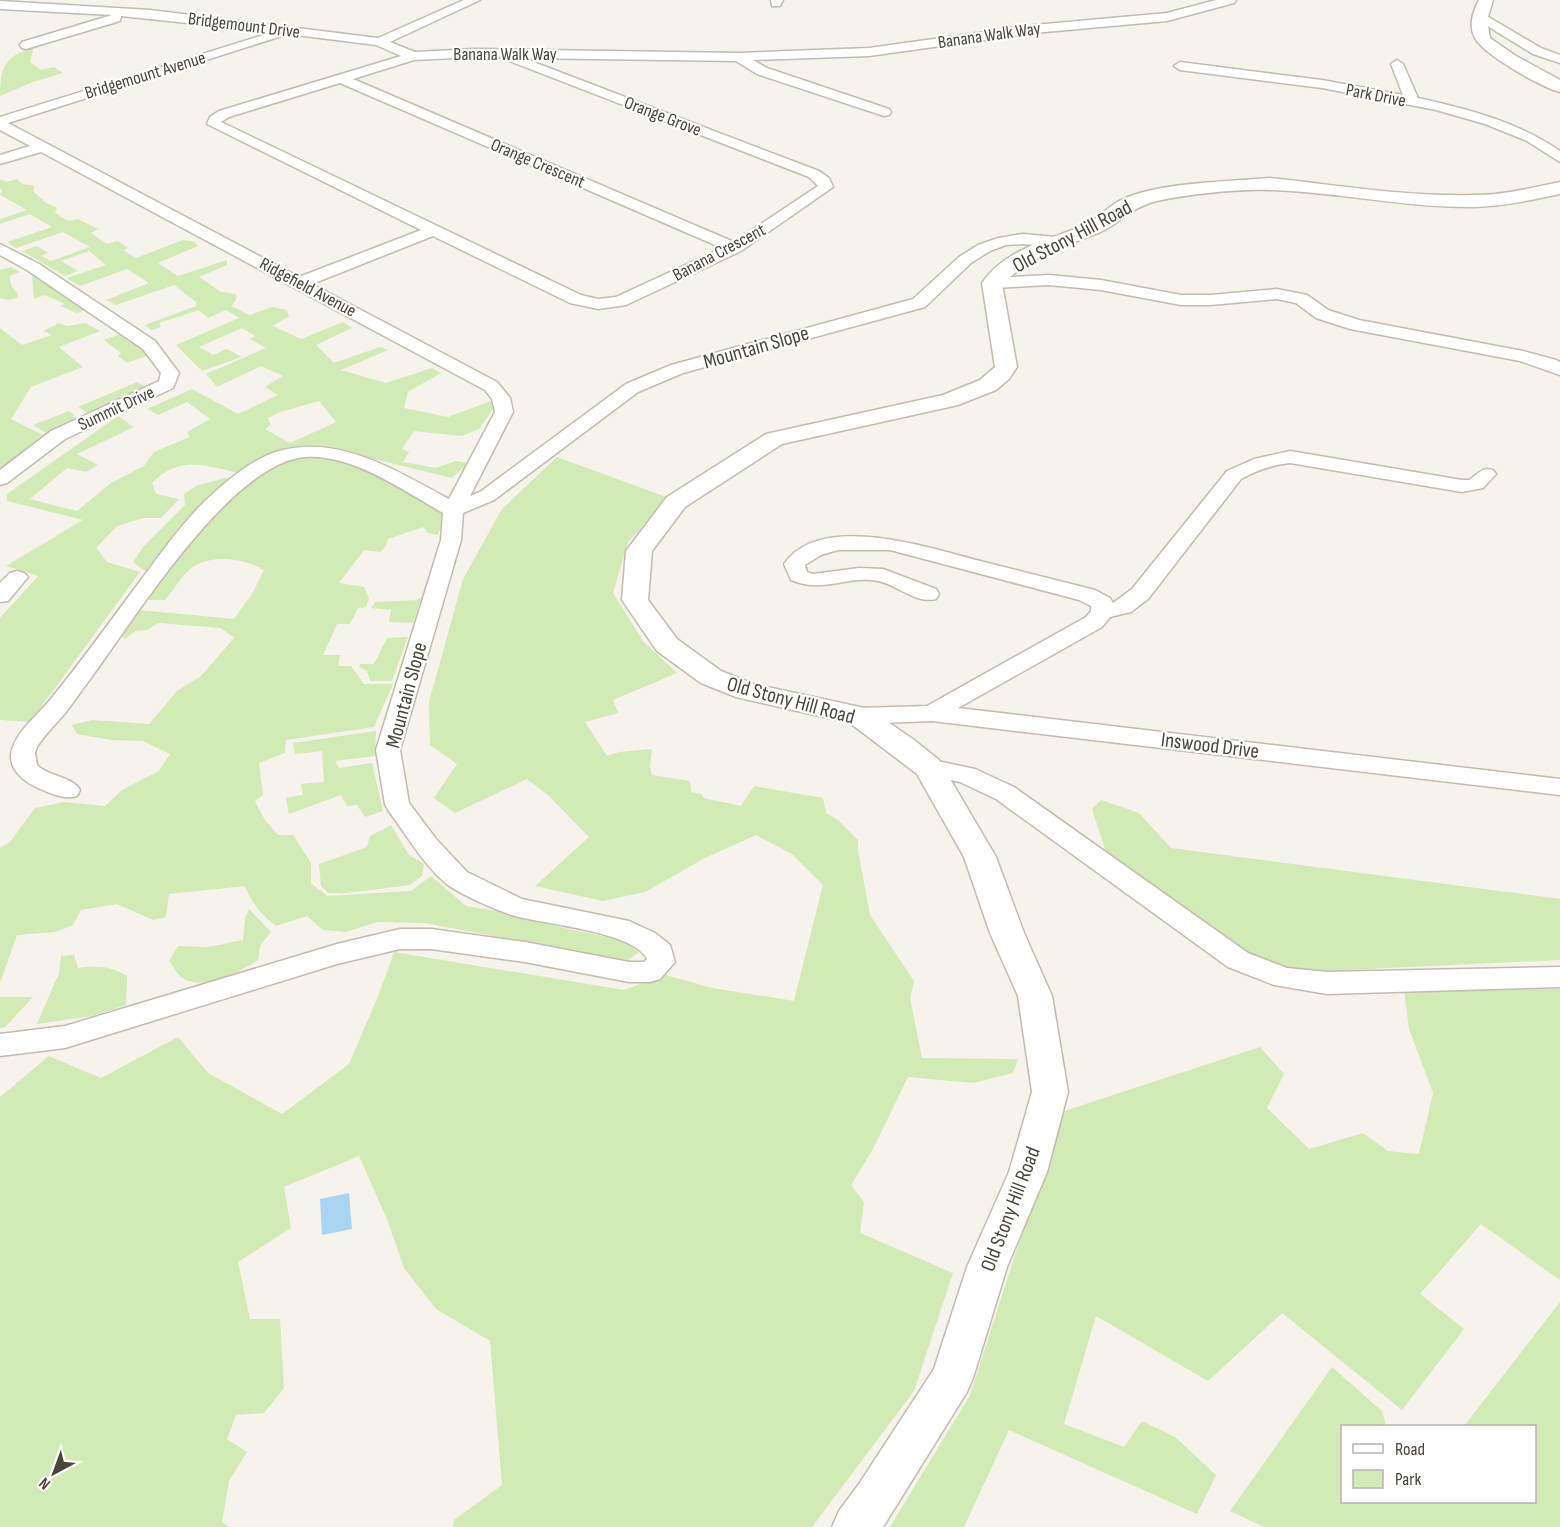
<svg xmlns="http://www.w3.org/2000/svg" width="1560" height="1527" viewBox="0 0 1560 1527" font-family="'Sofia Sans Condensed',sans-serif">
	<rect width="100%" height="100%" fill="#f6f3ec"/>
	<path fill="#d2eab5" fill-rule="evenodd" d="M34 47 30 62 41 70 54 67 63 73 33 82 0 96C0 66 6 56 34 47Z
		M0 179 7 182 17 179 22 184 34 185V192L46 203 57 208 55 213 68 221 78 219 98 229 91 233 107 244 118 241 128 248 123 250 136 258 183 240 195 242 198 246 158 263 178 276 227 260V265L199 277 221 292 236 294V300L231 306 250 315 272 307 287 310 289 316 273 326 301 339 343 322 352 328 316 345 334 363 380 347 388 350 341 370 386 383 432 368 441 373 408 392 404 408 448 417 491 401 493 409 479 429 462 436 414 431 402 449 409 452 403 462 436 468 456 461 469 463 452 478 325 447 298 448 264 457 242 474C207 466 181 454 152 483L156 494 179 499 161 518H143L117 526 96 548 107 562 140 572 30 722 0 720V618L38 576 6 566 83 520 7 501V494L118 416 134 427 77 454 98 465 86 472 67 468 30 499 77 511 111 483 144 466 154 452 190 437 187 432 210 419 187 402 158 415 147 409 192 389 238 414 278 395 265 387 283 376 261 366 217 387 206 374 266 348 250 339 255 336 242 328 199 347 213 355 227 349 242 357 202 371 176 345 239 318 226 310 208 318 199 310 159 323 161 327 151 330 145 325 196 306V302L174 285 116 305 106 300 149 283 127 269 80 286 66 278 106 265 89 251 61 261 78 271 65 276 22 251 37 246 48 253 41 256 51 261 90 247 63 232 16 248 7 242 52 227 30 214 0 224V219L27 210 0 195 2 190 0 189ZM319 401 336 422 290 443 265 429 271 425 268 418 280 412Z
		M11 267 20 272 9 276 12 287 18 294 17 298 9 300 0 298V270Z
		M32 276 88 309 77 313 60 306 65 304 45 295 34 299Z
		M59 323 67 326 85 323 100 331 59 347 83 367 31 387 11 419 43 435 0 470V328L22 345 52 335 43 331Z
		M124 333 152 354 127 363 118 356 121 353 104 340Z
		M137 382 152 390 92 416 78 407Z
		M69 411 73 414 76 422 49 435 33 425Z
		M557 457 669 498 628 542 613 593 643 641 677 673 613 700 618 713 585 722 607 756 619 752 652 749 650 767 652 775 690 781 691 792 701 794 704 798 741 806 754 786 823 798 826 813 838 820 858 840V851L870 915 914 981 910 998 922 1058 1018 1059 1013 1073 974 1083 908 1077 873 1149 851 1185 864 1202 860 1233 953 1273 914 1391 812 1527H453L454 1520 502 1485 490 1341 436 1309 404 1268 387 1219 359 1156 284 1187 291 1228 238 1262 250 1319H280L284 1388 264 1413 236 1415 227 1439 247 1452 229 1481 222 1522 230 1527H0V1097L49 1056 101 1078 178 1037 208 1073 282 1114 349 1064 379 994 394 952 624 990 665 975 713 988 794 1001 823 885 792 854 756 835 703 859 645 892 603 901 535 886 589 837 549 796 527 779 455 813 434 798 457 764 430 745 429 702 463 579 502 509Z
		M327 458C357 468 430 490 444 518L438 535 428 533 423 527 388 539 386 546 380 552 364 550 339 583 364 587 369 598 366 607 358 608 350 624H337L323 655H340L338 666H351L364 684H393L374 727 286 740 285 753 259 763 263 795 255 801 265 820 278 835H293L311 863V883L327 896 411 891 431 876 466 906 497 911 572 930 623 940 639 952 627 961 424 923 377 922 346 932 323 930 307 916 276 926C261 914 252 904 245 886L169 894 166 917 153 920 117 904 81 910 73 925 55 932 17 935 0 983V848L10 842 35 808 64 802 105 806 122 790 159 771 170 754 143 741 111 740 77 734 72 725 92 720 149 724 177 691 201 676 234 638 221 628 158 623 147 630 135 631 125 639 119 633 138 610 234 619 252 594 264 570C243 558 209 553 189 570 180 578 173 591 165 600H144L227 497 286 459Z
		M226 478 236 480 149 574 133 562 143 547 185 505 184 494 198 485Z
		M422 597 413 623 389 622 391 610 371 608 375 602 416 600Z
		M408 637 392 681H370L367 671 359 667 360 664H374L387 638Z
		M376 731 375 756 335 761 339 768 372 763 383 811 365 817 357 805 347 806 341 795 289 814 286 798 303 795 301 784 324 782 322 751 295 754 293 743Z
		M1101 800 1139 813 1171 848 1560 899V960L1325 971 1282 969 1240 952 1108 858 1092 809Z
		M391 825 409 855 424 864 422 876 410 885 346 893H328L321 886 319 864 367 847 370 836Z
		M249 909 271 932 260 946 258 960C241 971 205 991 184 979 178 976 173 966 169 961L178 946 208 947 243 940 245 918Z
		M74 955 78 968C98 965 110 966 127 976L126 1005 92 1016 37 1024 59 973 61 956Z
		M1560 989V1280L1481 1224 1420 1294 1464 1329 1402 1410 1282 1313 1208 1381 1096 1316 1064 1424 1124 1447 1142 1421 1175 1437 1216 1475 1197 1514 1009 1430 964 1527H890L970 1395 1061 1112 1260 1047 1284 1074 1267 1108 1309 1149 1363 1133 1388 1151 1419 1154 1433 1093 1409 1029 1404 990Z
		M0 997H33L5 1027 0 1028Z
		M1560 1302V1527H1264L1230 1511 1332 1367 1382 1411 1386 1426H1342V1502H1534V1426H1464Z"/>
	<path fill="#a9d4f2" d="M349 1193 352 1229 322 1235 320 1199Z"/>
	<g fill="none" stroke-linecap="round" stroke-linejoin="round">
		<g stroke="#c2bbae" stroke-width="3">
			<path id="minor" d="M464 0H480L390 42 415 52 475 49 739 53 869 48 1034 25 1167 13 1216 0H1236L1234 3 1167 21 1034 33 869 56 753 60 767 68 889 109 891 112 889 115 884 116 757 74 736 61 523 58 819 171 829 178 833 187 741 251 626 305 598 309 570 303 433 236 312 284 497 382 510 398 513 412 470 496 480 492 626 384 671 365 913 299 959 257 978 245 998 238 1023 234 1055 237 1063 242 1055 247 1023 244 1006 245 990 251 971 263 925 307 683 373 638 392 494 500 463 513 461 540 400 750 409 803 436 839 467 872 522 899 629 921 655 933 670 945 675 962 660 979 650 982H629L525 962 431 949H400L337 964 65 1048 0 1056V1034L65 1026 337 944 400 929H431L525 942 629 962H644L647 959C635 932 544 924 515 916 500 912 460 894 448 885 425 867 406 834 388 810L385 804 376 750 441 540 443 513C402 490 353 454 305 457 231 463 135 618 93 675 84 687 75 700 66 712 56 724 45 734 37 747L35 753 37 765C49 777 72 776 80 790L77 796C63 800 50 793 38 788 25 782 10 771 11 755 13 734 38 715 50 700 82 661 111 620 141 580 161 553 180 526 204 502 225 482 253 457 283 450 343 436 398 472 449 499L495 412 492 399 485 390 41 152 0 164V155L30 146 0 130V117L273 32 121 16 120 21 26 49 22 48 20 45 22 42 112 15 0 9V1L150 10 378 38ZM288 34 376 45 401 56 219 111 210 117 207 124 421 230 299 277 8 123ZM475 57H499L809 177 818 186 734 242 353 79 414 60ZM340 83 722 248 616 297 598 299 581 295 221 122 229 117Z
				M771 0H783L780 6H772Z
				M1480 12 1541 48 1560 55V63L1533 54 1476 19V13Z
				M1397 60 1403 64 1418 98C1468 109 1518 122 1560 151V162L1527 141 1485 124 1436 110 1322 88 1180 70 1174 66 1180 62 1322 80 1403 95 1391 64Z
				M0 244 39 264 155 341 179 373 173 388 65 439 7 483 0 485V470L51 431 159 381 161 373 143 349 27 270 0 255Z
				M1049 275 1101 280 1181 295H1210L1277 289 1307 295 1328 310 1359 320 1523 351 1556 360 1560 362V375L1520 361 1350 329 1316 318 1296 303 1277 299 1210 305H1181L1101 290 1049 285 992 288 984 283 992 278Z
				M1290 451 1462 480H1469C1479 474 1480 467 1493 470L1496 474 1483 488 1462 492 1290 463C1272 465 1257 470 1241 479L1148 599 1131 612 1110 617 1102 627 958 708 1560 779V795L932 721 859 724 851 721 847 716 851 711 859 708 927 706 1086 617 1091 611V606L1079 600 890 550H838L821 555 805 565 807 572 813 574 859 568 883 569 936 589 939 594 936 599C915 604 898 585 878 581 846 575 825 594 791 580L784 564C821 510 933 549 984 562 1021 571 1058 581 1095 590L1110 598 1113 603 1132 589 1227 471 1254 459Z
				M17 571 24 573 28 577 8 601 0 602V583L10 573Z
				M928 759 975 769 1014 787 1248 953 1287 968 1327 972 1560 967V987L1327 994 1274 985 1228 967 996 799 960 782 919 773 916 767 919 761Z"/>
		</g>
		<g stroke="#c2bbae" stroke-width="3">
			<path id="tertiary" d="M1479 0H1493L1487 20 1490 38 1516 56 1560 80V92C1543 88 1480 53 1474 36 1469 25 1473 11 1479 0Z
				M1269 178C1337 185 1406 197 1474 195 1503 195 1532 188 1560 182V194C1532 200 1504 206 1475 207 1406 208 1338 192 1270 190 1238 189 1189 194 1157 201 1130 207 1120 224 1098 233 1060 248 1033 255 1002 284L1017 367 1009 379 996 390 958 405 782 444 685 507 652 551 648 600 677 639 721 671 754 684 869 709 914 740 939 760 996 857 1024 933 1052 996 1068 1092 1047 1172 1007 1267 973 1378 967 1392 883 1527H832L839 1511 859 1484 934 1369 967 1267 1009 1172 1032 1092 1018 996 990 933 964 857 917 774 850 723 736 697 701 683 657 651 622 600 626 551 667 497 766 434 943 395 980 380 995 367 982 283C1005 249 1049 240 1085 225 1097 219 1107 208 1119 201 1156 182 1227 182 1269 178Z"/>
		</g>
		<use href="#minor" fill="#fff" fill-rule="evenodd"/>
		<use href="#tertiary" fill="#fff" fill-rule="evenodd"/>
	</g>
	<g text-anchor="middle" stroke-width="4.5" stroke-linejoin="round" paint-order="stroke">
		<g font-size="18" fill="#4b4439" stroke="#fff">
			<text transform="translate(244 25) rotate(7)" y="6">Bridgemount Drive</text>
			<text transform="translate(989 35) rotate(-8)" y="6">Banana Walk Way</text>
			<text x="505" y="60">Banana Walk Way</text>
			<text transform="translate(145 75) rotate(-17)" y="6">Bridgemount Avenue</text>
			<text transform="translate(1376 95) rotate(11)" y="6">Park Drive</text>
			<text transform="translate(663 116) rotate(21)" y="6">Orange Grove</text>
			<text transform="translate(538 163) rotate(23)" y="6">Orange Crescent</text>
			<text transform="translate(719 252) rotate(-28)" y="6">Banana Crescent</text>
			<text transform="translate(308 287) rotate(28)" y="6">Ridgefield Avenue</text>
			<text transform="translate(116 408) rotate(-25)" y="6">Summit Drive</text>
		</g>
		<g font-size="21" fill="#4b4439" stroke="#fff">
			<text transform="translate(1072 236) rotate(-28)" y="7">Old Stony Hill Road</text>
			<text transform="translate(756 347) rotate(-16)" y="7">Mountain Slope</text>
			<text transform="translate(406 695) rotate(-75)" y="7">Mountain Slope</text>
			<text transform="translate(791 700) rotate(15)" y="7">Old Stony Hill Road</text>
			<text transform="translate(1210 745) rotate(7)" y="7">Inswood Drive</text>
			<text transform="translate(1010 1209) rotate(-69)" y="7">Old Stony Hill Road</text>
		</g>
	</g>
	<rect x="1341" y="1425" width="195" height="78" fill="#ffffff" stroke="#b7b4b0" stroke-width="1.5"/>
	<rect x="1353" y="1444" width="30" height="9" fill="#ffffff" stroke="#b7b4b0" stroke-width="1.5"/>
	<text x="1395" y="1455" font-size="18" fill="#4b4439">Road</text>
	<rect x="1353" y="1470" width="30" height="18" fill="#d2eab5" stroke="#b7b4b0" stroke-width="1.5"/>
	<text x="1395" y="1485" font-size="18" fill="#4b4439">Park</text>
	<g transform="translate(54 1473) rotate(221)" stroke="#ffffff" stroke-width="4.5" paint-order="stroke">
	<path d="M0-4.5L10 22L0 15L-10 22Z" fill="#4b4439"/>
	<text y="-9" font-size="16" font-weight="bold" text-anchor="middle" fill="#4b4439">N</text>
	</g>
</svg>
